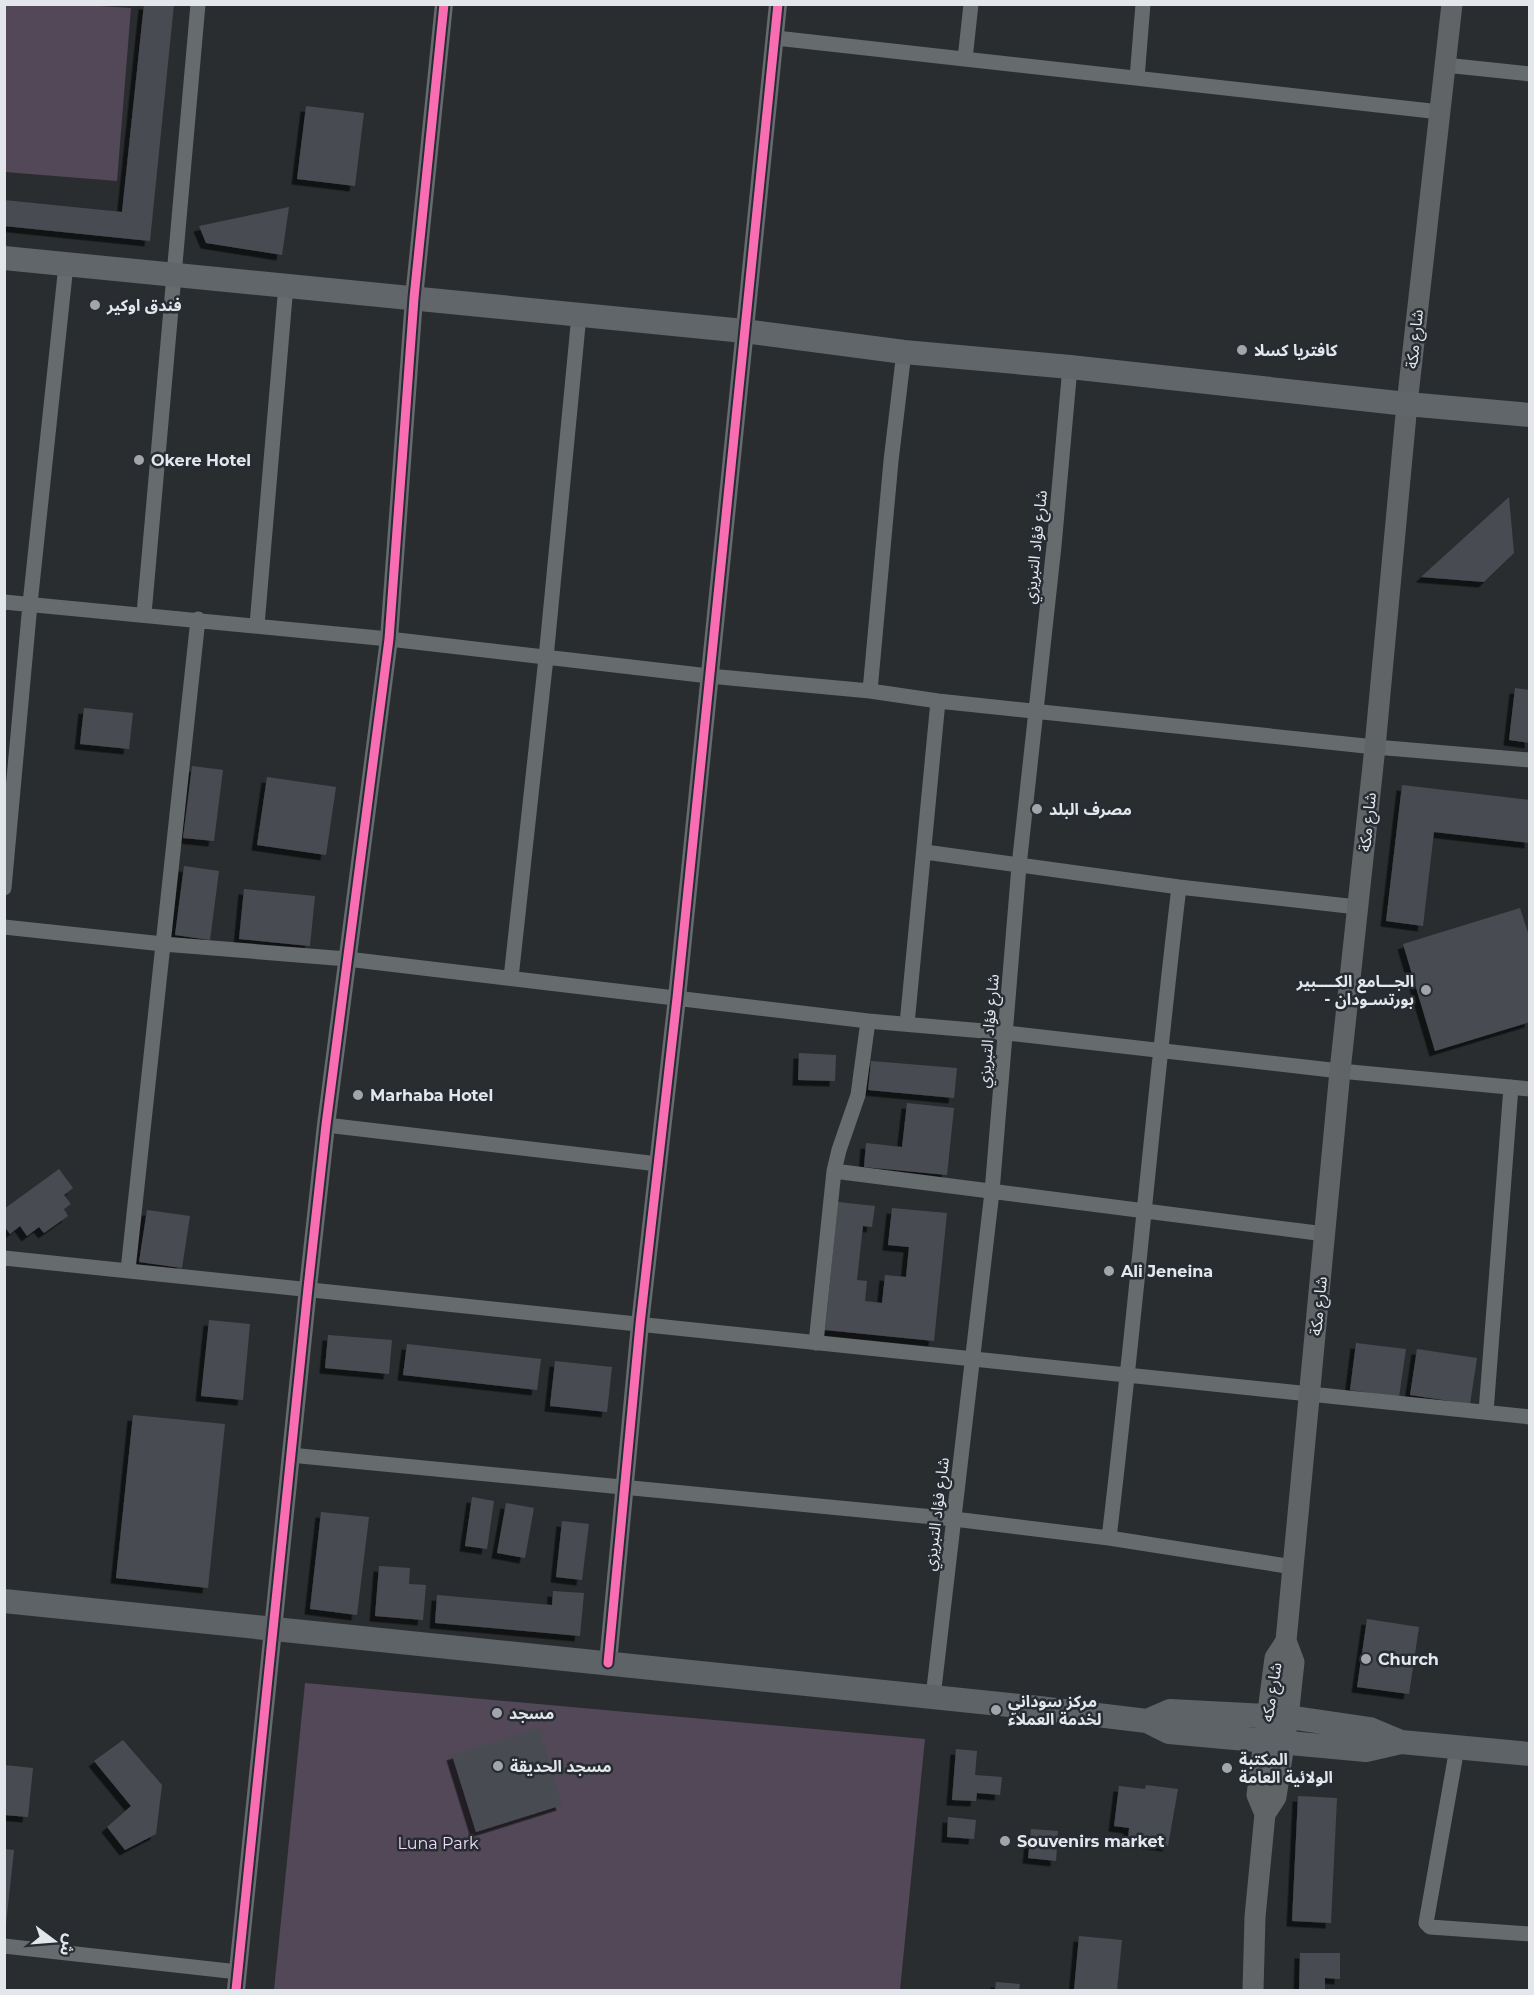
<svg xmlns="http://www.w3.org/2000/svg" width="1534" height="1995" viewBox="0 0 1534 1995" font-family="Montserrat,'Noto Sans Arabic',sans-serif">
	<defs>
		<filter id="shadow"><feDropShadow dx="-5.5" dy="5.5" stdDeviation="0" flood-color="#0009"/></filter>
	</defs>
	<rect width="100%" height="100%" fill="#2a2d30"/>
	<path fill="#524857" d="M85 5 131 8 117 181 5 172V5Z
		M305 1683 925 1739 900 1990H274Z"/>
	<path fill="#4a4b52" filter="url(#shadow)" d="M144 4H174L150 241 4 226V200L122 212Z
		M306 106 364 113 355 186 297 179Z
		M289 207 282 255 206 243 199 226Z
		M1509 497 1514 553 1484 582 1421 577Z
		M1515 688 1530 690V743L1509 740Z
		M84 708 133 713 129 749 80 744Z
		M192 766 223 770 214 841 183 838Z
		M267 777 336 787 326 855 257 845Z
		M1402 785 1530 800V843L1434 832 1423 926 1386 921Z
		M184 866 219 871 210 940 175 935Z
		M244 889 315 896 310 946 239 939Z
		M1520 908 1530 939V1022L1435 1051 1403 944Z
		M799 1053 836 1055 835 1081 798 1080Z
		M871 1061 957 1068 954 1098 868 1090Z
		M907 1103 954 1108 947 1175 864 1167 866 1143 902 1147Z
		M59 1169 73 1188 64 1195 71 1204 64 1209 68 1216 44 1233 39 1227 27 1236 20 1226 10 1234 4 1226V1209Z
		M838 1202 875 1206 872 1227 863 1226 857 1280 867 1281 865 1301 882 1303 885 1275 906 1277 909 1247 888 1245 892 1208 947 1213 934 1341 825 1330Z
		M147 1210 190 1216 182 1268 139 1262Z
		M209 1320 250 1324 243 1400 201 1396Z
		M328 1335 392 1340 389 1374 325 1368Z
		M1356 1343 1406 1349 1399 1397 1350 1390Z
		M407 1344 541 1359 537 1390 403 1375Z
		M1417 1349 1477 1358 1470 1404 1410 1395Z
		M555 1361 612 1367 607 1412 550 1406Z
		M133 1415 225 1424 208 1588 116 1578Z
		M472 1497 494 1501 487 1549 465 1546Z
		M506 1503 534 1508 525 1558 497 1553Z
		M321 1512 369 1517 357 1615 310 1609Z
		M562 1521 589 1524 582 1580 556 1577Z
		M379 1566 410 1568 409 1584 426 1585 423 1620 375 1616Z
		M553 1591 584 1593 580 1636 435 1623 437 1595 552 1605Z
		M1367 1619 1419 1627 1409 1694 1357 1687Z
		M539 1728 562 1805 476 1832 452 1755Z
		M123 1740 162 1785 156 1834 125 1850 107 1827 131 1806 94 1761Z
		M956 1749 977 1751 975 1775 1002 1777 1000 1795 977 1793 976 1801 952 1800Z
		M4 1765 33 1768 28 1817 4 1815Z
		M1146 1785 1178 1789 1168 1846 1128 1841 1129 1828 1114 1826 1119 1786 1145 1789Z
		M1298 1796 1337 1798 1331 1923 1292 1921Z
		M948 1817 976 1820 974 1839 947 1837Z
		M1031 1829 1058 1831 1056 1861 1028 1858Z
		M5 1849 14 1850 6 1924 5 1923Z
		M1079 1936 1122 1940 1117 1990H1074Z
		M1300 1953H1340V1979L1325 1978V1990H1299Z
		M996 1982 1020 1984 1019 1990H995Z"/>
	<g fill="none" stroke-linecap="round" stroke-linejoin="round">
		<path stroke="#666b6e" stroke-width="15" d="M776 38 1440 112
			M965 59 971 4
			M1445 65 1530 74
			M1137 78 1143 4
			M4 602 389 639 709 676 870 691 938 701 1375 747 1530 760
			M144 614 198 4
			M257 625 286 285
			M870 691 891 461 904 352
			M925 852 1179 887 1357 907
			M4 888 30 604 66 265
			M4 927 163 944 347 959 868 1021 1007 1033 1340 1071 1530 1089
			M511 978 546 658 579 315
			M907 1024 938 701
			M326 1125 658 1164
			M834 1171 1325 1234
			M4 1258 1530 1417
			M128 1270 198 619
			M816 1343 834 1171 839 1150 858 1095 868 1021
			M1486 1412 1511 1087
			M290 1455 954 1519 1109 1538 1293 1567
			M1109 1538C1135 1321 1153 1104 1179 887
			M933 1697 992 1192 1019 866 1054 546 1070 367
			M1457 1748 1426 1923 1430 1927 1530 1934
			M4 1946 238 1972"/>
		<path stroke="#666b6e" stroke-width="18" d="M608 1663 640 1324 677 998 778 4
			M236 1990 308 1288 326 1125 389 639 414 298 444 4"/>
		<path stroke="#606467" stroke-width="21" d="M1265 1814 1276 1797 1288 1717 1294 1662 1286 1641 1340 1071 1375 747 1407 404 1452 4
			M1253 1990 1255 1917 1265 1814 1257 1795 1275 1658 1286 1641"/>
		<path stroke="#5d6366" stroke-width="24" d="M4 1601 1039 1708 1147 1721 1169 1732 1366 1750 1401 1742
			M1147 1721 1170 1711 1288 1717 1370 1729 1401 1742 1530 1754"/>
		<path stroke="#606669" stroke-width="24" d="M4 258 744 331 904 352 1070 367 1407 404 1530 415"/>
		<g stroke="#272c33" stroke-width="13">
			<path id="cycleway" d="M608 1663 640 1324 677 998 778 4
				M236 1990 308 1288 326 1125 389 639 414 298 444 4"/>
		</g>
		<use href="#cycleway" stroke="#f96db3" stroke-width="9"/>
	</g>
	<g fill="#a2a6aa" stroke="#272c33" stroke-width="2">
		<circle cx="95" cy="305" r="6"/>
		<circle cx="1242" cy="350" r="6"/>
		<circle cx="139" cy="460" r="6"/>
		<circle cx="1037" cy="809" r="6"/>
		<circle cx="1426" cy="990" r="6"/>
		<circle cx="358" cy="1095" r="6"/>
		<circle cx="1109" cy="1271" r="6"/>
		<circle cx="1366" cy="1659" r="6"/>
		<circle cx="996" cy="1710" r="6"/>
		<circle cx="497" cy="1713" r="6"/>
		<circle cx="498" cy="1766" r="6"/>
		<circle cx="1227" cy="1768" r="6"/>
		<circle cx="1005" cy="1841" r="6"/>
	</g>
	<g text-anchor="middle" stroke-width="5" stroke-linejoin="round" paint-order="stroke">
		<g font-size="16" font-weight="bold" fill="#e3e7ec" stroke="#272c33" text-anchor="start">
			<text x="107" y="311">فندق اوكير</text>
			<text x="1254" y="356">كافتريا كسلا</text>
			<text x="151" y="466">Okere Hotel</text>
			<text x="1049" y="815">مصرف البلد</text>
			<text x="1414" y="987" text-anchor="end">الجـــامع الكــــبير<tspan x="1414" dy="18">- بورتسـودان</tspan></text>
			<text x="370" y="1101">Marhaba Hotel</text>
			<text x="1121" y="1277">Ali Jeneina</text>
			<text x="1378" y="1665">Church</text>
			<text x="1008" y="1707">مركز سوداني<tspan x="1008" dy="18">لخدمة العملاء</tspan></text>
			<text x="509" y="1719">مسجد</text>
			<text x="1239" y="1765">المكتبة<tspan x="1239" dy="18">الولائية العامة</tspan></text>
			<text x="510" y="1772">مسجد الحديقة</text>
			<text x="1017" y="1847">Souvenirs market</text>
		</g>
		<g font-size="16" fill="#e3e7ec" stroke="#272c33">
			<text transform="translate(1414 339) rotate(-84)" y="6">شارع مكة</text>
			<text transform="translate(1035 547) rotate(-84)" y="6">شارع فؤاد التبريزي</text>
			<text transform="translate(1367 822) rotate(-84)" y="6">شارع مكة</text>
			<text transform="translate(988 1031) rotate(-85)" y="6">شارع فؤاد التبريزي</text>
			<text transform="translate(1318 1306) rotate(-84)" y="6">شارع مكة</text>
			<text transform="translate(936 1514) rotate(-83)" y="6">شارع فؤاد التبريزي</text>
			<text transform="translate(1271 1692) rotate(-81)" y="6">شارع مكه</text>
		</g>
		<g font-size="16" fill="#efd9f8" stroke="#272c33">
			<text x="438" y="1849">Luna Park</text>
		</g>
	</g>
	<rect width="1534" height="1995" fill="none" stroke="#e3e7ec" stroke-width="12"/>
	<g transform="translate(54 1941) rotate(106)" stroke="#272c33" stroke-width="4.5" paint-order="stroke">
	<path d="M0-4.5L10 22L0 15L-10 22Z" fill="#e3e7ec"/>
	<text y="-9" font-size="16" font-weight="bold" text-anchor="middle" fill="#e3e7ec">ش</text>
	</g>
</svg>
